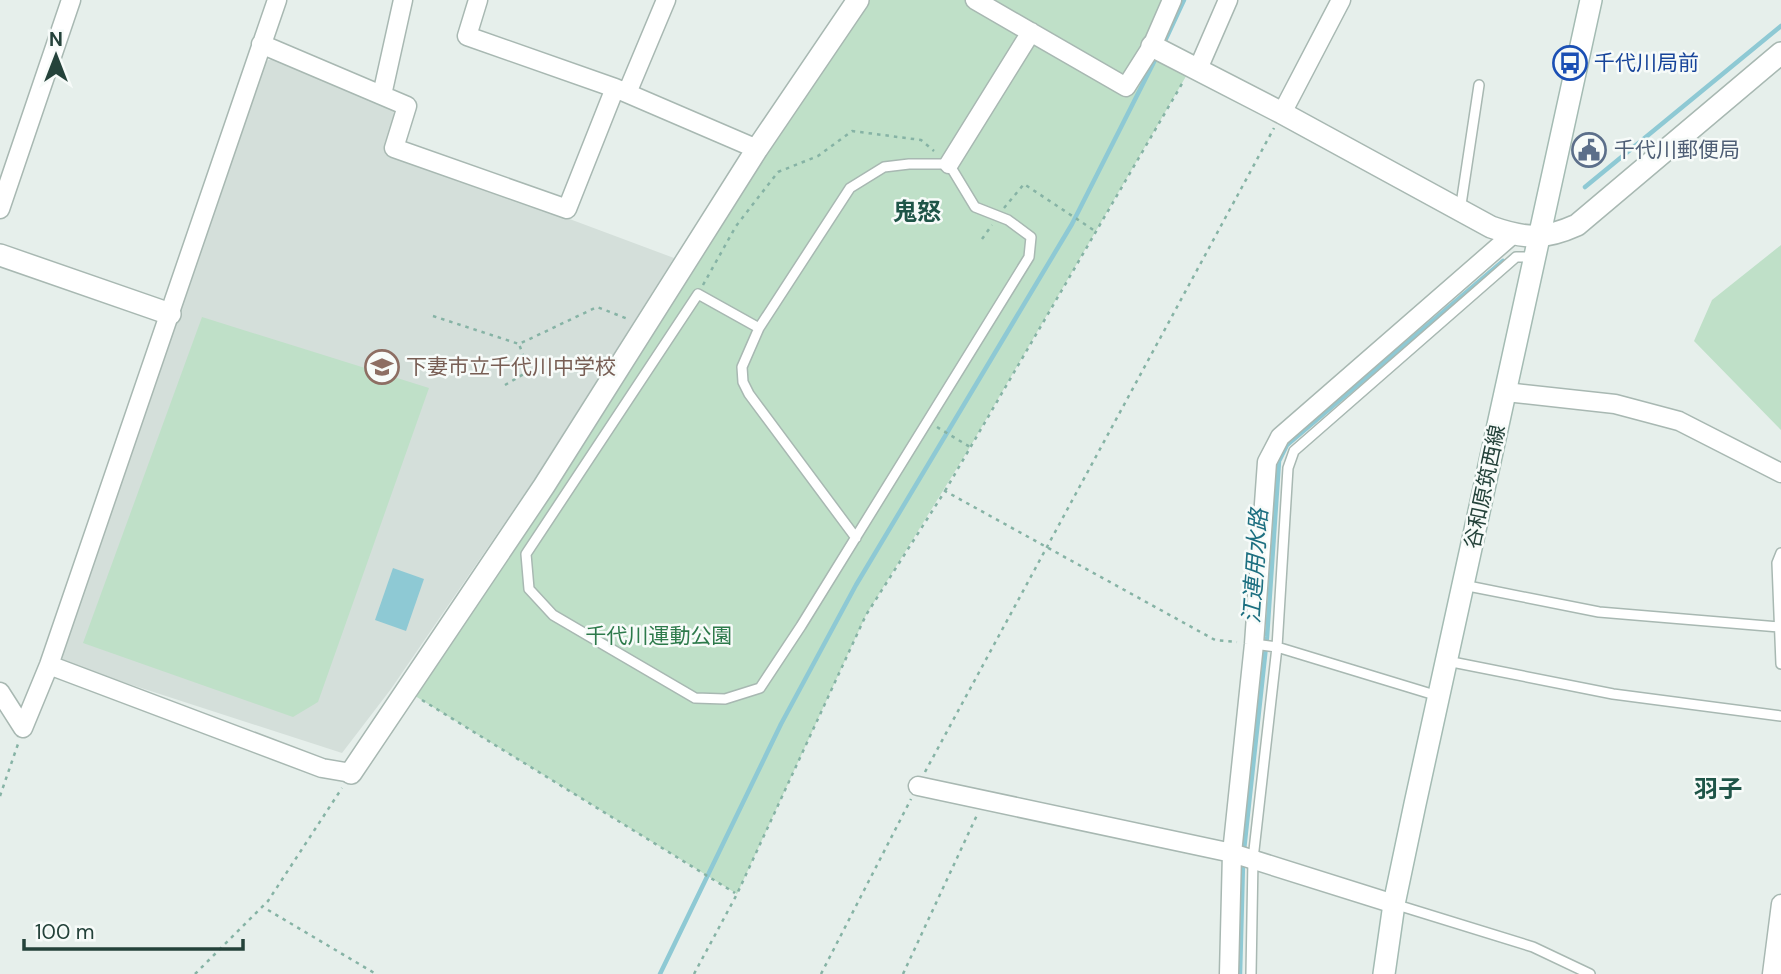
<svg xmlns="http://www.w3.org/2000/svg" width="1781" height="974" viewBox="0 0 1781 974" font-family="'DM Sans','Noto Sans JP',sans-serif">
	<rect width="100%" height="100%" fill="#e6efeb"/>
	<path fill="#d4dfda" d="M272 59 401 111 388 151 674 258 536 477 391 689 342 753 58 661 263 62Z"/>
	<path fill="#bfe0c8" d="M858 0H1172L1152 46 1192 66 970 447 866 615 737 894 407 691Z
		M1781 245V430L1694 341 1712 300Z
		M202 317 429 388 318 702 293 717 83 643Z"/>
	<path fill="#8ec9d4" d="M393 568 424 579 406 631 375 620Z"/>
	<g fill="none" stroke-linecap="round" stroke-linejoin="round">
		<path stroke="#8ec9d4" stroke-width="4.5" d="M1164 43 1184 0
			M1585 187 1781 26
			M1244 850 1267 637 1279 461 1287 445 1503 261
			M660 974 781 724 856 585 1072 224 1158 54
			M1240 974 1243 863"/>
		<g stroke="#a8b8b2" stroke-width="12">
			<path id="service" d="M1460 211 1479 85
				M759 328 698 294 526 554 529 589 553 615 695 698 725 699 760 688 801 626 1029 257 1031 237 1008 220 975 207 949 164H909L884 167 850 188 759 328 742 367 743 382 749 394 856 538
				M1781 553 1777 563 1781 664
				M1463 585 1599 612 1779 627
				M1254 644 1277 647 1438 696
				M1447 661 1613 694 1781 716
				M1394 904 1533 947 1590 974
				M1251 974 1253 859 1277 647 1288 468 1294 451 1516 257H1534"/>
		</g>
		<g stroke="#a8b8b2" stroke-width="21">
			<path id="minor" d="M478 0 467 36 615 88
				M975 0 1126 87 1152 46 1172 0
				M261 44 407 106 394 148 567 209 615 88 757 149
				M1198 69 1228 0
				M627 93 666 0
				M382 95 403 0
				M1282 113 1341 0
				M949 164 1031 32
				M0 209 71 0
				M1506 392 1615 404 1679 421 1781 473
				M49 665 322 768 351 773
				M0 692 23 728
				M23 728 49 665 277 0
				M918 786 1232 853 1394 904
				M1229 974 1232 853 1254 644 1267 462 1280 437 1512 235
				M1772 974 1781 904"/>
		</g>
		<g stroke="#a8b8b2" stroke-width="24">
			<path id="tertiary" d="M1152 46 1282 113 1491 227C1525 239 1544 240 1577 225L1781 53
				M0 255 170 314
				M351 773 544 486 757 149 858 0"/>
		</g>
		<g stroke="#a4bbb3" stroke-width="24">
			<path id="secondary" d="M1384 974 1394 904 1415 804 1591 0"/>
		</g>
		<path stroke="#86b3a5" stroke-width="2.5" stroke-dasharray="3.5 5" stroke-linecap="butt" d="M1004 208 1024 184 1095 231
			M982 239 992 225
			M703 285 736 226 778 172 818 156 852 131 921 140 934 151
			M433 316 519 344 597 307 628 319
			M505 385 529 371 519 344
			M937 427 970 447
			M945 491 1183 82
			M422 700 735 893
			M925 772 1274 128
			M0 796 18 744
			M268 910 376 974
			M195 974 268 901 342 788
			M694 974 737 894 866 615 945 491 1215 640 1237 642
			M821 974 911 799
			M903 974 977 815"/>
		<use href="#service" stroke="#fff" stroke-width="9"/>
		<use href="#minor" stroke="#fff" stroke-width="18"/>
		<use href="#tertiary" stroke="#fff" stroke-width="21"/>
		<use href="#secondary" stroke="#fff" stroke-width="21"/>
	</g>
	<defs>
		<g id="bus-ring" transform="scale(1.75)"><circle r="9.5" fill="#f7fbf9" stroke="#1a4fb4" stroke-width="1.5"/><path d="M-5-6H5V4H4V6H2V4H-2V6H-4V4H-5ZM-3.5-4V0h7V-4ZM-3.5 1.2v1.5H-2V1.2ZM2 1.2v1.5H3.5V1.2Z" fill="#1a4fb4"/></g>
		<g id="civic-ring" transform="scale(1.75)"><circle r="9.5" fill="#f7fbf9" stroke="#5c6f8a" stroke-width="1.5"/><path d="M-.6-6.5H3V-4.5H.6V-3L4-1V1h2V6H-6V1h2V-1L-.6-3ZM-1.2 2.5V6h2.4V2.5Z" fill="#5c6f8a"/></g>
		<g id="school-ring" transform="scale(1.75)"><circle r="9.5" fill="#f7fbf9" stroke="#8d6e63" stroke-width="1.5"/><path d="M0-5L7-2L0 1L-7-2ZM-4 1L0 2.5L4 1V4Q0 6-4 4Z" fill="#8d6e63"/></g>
	</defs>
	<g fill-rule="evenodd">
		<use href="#bus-ring" x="1570" y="63"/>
		<use href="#civic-ring" x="1589" y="150"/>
		<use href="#school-ring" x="382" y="367"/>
	</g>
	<g text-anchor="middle" stroke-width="5" stroke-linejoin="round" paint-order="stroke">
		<g font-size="21" fill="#164399" stroke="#f7fbf9" text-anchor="start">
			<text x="1594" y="70">千代川局前</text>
		</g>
		<g font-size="21" fill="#4e5e75" stroke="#f7fbf9" text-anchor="start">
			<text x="1614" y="157">千代川郵便局</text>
		</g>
		<g font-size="21" fill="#785e54" stroke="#f7fbf9" text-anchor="start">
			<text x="406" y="374">下妻市立千代川中学校</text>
		</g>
		<g font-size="21" fill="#24423a" stroke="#f7fbf9">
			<text transform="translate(1485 487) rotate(-78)" y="7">谷和原筑西線</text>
		</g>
		<g font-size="21" fill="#2d7a4b" stroke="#f7fbf9">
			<text x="659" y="643">千代川運動公園</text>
		</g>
		<g font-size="23" font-style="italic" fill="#1c6f80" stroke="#f7fbf9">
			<text transform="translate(1255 566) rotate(-86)" y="8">江連用水路</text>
		</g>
		<g font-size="24" font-weight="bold" fill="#1f5548" stroke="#f7fbf9">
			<text x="917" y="220">鬼怒</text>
			<text x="1718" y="797">羽子</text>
		</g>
	</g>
	<g transform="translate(56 56)" stroke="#f7fbf9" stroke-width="5" paint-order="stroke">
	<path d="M0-5L12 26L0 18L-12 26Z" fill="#24423a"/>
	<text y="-10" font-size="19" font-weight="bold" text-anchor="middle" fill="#24423a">N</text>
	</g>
	<path d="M24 939v10h219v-10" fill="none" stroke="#24423a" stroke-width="3.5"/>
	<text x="35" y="939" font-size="21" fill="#24423a" stroke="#f7fbf9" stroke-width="5" paint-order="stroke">100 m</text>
</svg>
